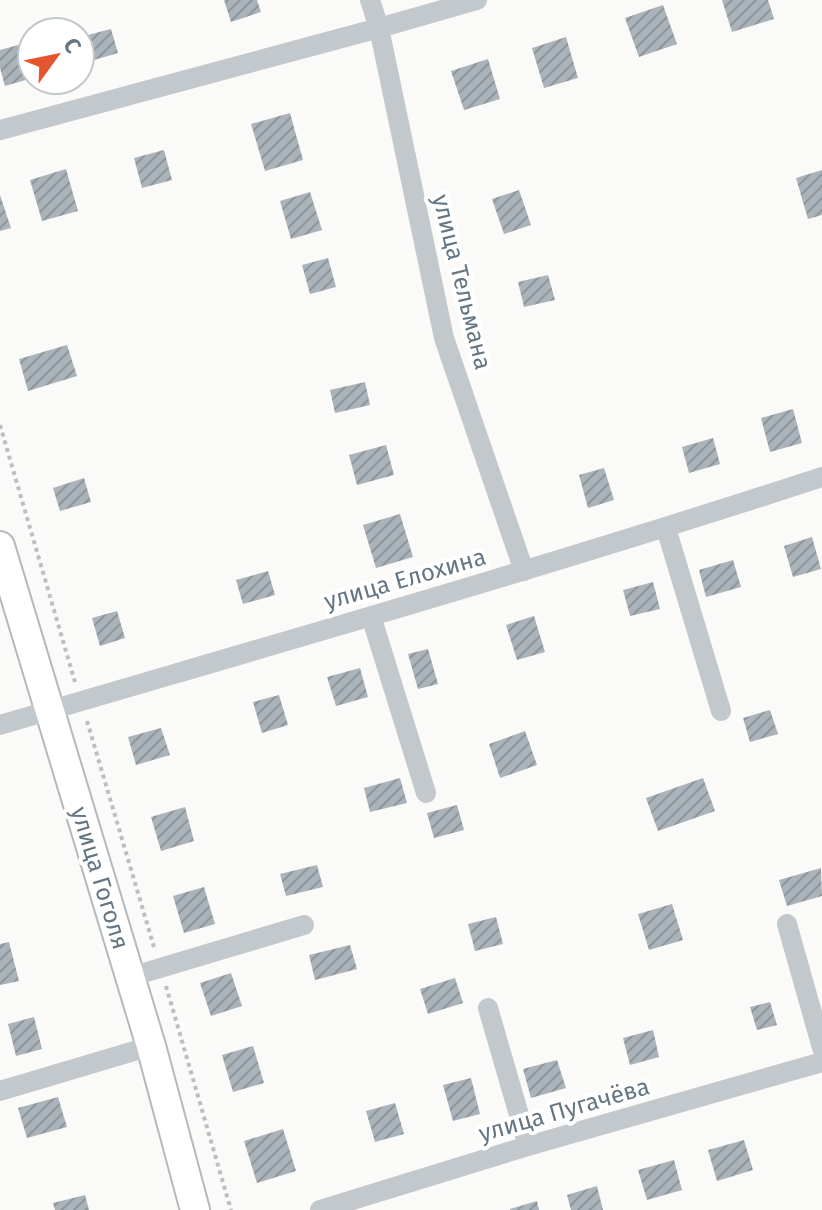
<svg xmlns="http://www.w3.org/2000/svg" width="822" height="1210" viewBox="0 0 822 1210" font-family="'Fira Sans',sans-serif">
	<defs>
		<pattern id="building-hatch" width="6" height="6" patternUnits="userSpaceOnUse" patternTransform="scale(2)"><rect width="6" height="6" fill="#aab3b9"/><path d="M-1 1l2-2M0 6l6-6M5 7l2-2" fill="none" stroke="#8e969c"/></pattern>
	</defs>
	<rect width="100%" height="100%" fill="#fafaf8"/>
	<path fill="url(#building-hatch)" d="M224 0H257L261 12 231 22Z
		M722 0H768L774 19 732 32Z
		M663 5 677 44 639 57 625 18Z
		M111 29 118 53 84 63 80 49V37Z
		M566 37 578 78 544 88 532 48Z
		M29 42 32 51V78L5 86 0 68V50Z
		M488 59 500 99 464 110 451 71Z
		M290 113 303 160 265 171 251 124Z
		M164 150 172 180 142 188 134 158Z
		M66 169 78 211 42 221 30 180Z
		M822 170V215L808 219 796 178Z
		M519 190 531 225 504 234 492 199Z
		M310 192 322 230 291 239 280 201Z
		M0 195 11 228 0 231Z
		M328 258 336 287 310 294 302 265Z
		M548 275 555 300 524 307 518 282Z
		M67 345 77 376 28 391 19 359Z
		M365 382 370 405 335 413 330 390Z
		M793 409 802 443 770 452 761 418Z
		M713 438 720 464 689 473 682 447Z
		M386 445 394 475 357 485 349 455Z
		M604 468 614 500 588 508 579 475Z
		M84 478 91 502 60 511 53 488Z
		M400 514 413 557 376 568 363 525Z
		M812 537 821 569 793 577 784 546Z
		M733 560 741 587 706 597 699 570Z
		M268 571 275 595 243 604 236 580Z
		M653 582 660 609 630 616 623 590Z
		M117 611 125 638 100 646 92 618Z
		M534 616 545 652 517 660 506 625Z
		M428 649 438 684 418 689 408 654Z
		M360 668 368 697 336 706 327 677Z
		M279 695 288 725 262 733 253 702Z
		M770 710 778 734 750 742 743 718Z
		M161 728 170 755 136 765 128 737Z
		M525 731 537 765 500 778 489 744Z
		M400 778 407 803 370 812 364 788Z
		M703 778 715 811 658 831 646 798Z
		M457 805 464 830 434 838 427 813Z
		M185 807 194 841 161 851 151 817Z
		M317 865 323 887 286 896 280 874Z
		M821 868 822 896 787 906 779 880Z
		M204 887 215 924 184 933 173 896Z
		M672 904 683 940 649 950 638 914Z
		M496 917 503 944 475 951 468 924Z
		M9 942 19 981 0 985V944Z
		M350 945 357 969 315 980 309 955Z
		M231 973 242 1006 211 1016 200 983Z
		M455 978 463 1003 428 1014 420 989Z
		M770 1002 777 1025 757 1030 750 1007Z
		M34 1017 42 1049 16 1056 8 1024Z
		M653 1030 659 1057 630 1065 623 1038Z
		M253 1046 264 1083 233 1092 222 1055Z
		M557 1060 566 1088 531 1098 523 1069Z
		M471 1078 480 1114 453 1121 443 1085Z
		M58 1097 67 1127 27 1138 18 1108Z
		M395 1103 404 1134 375 1142 366 1111Z
		M283 1129 296 1171 257 1183 244 1141Z
		M744 1140 753 1170 717 1181 708 1150Z
		M674 1160 682 1190 647 1200 638 1170Z
		M597 1186 603 1210H571L567 1195Z
		M85 1195 89 1210H55L53 1203Z
		M537 1201 539 1210H510V1209Z"/>
	<g fill="none" stroke-linecap="round" stroke-linejoin="round">
		<g stroke="#b3babf" stroke-width="32">
			<path id="secondary" d="M0 546 151 1046 195 1210"/>
		</g>
		<path stroke="#bbbfc2" stroke-width="4" stroke-dasharray="4 4" stroke-linecap="butt" d="M0 425 75 682
			M87 721 154 947
			M166 986 231 1210"/>
		<path stroke="#c3c8cc" stroke-width="20" d="M370 0 379 28 444 338 524 571
			M0 130 379 28 477 0
			M666 528 721 711
			M371 616 426 793
			M0 725C275 644 550 566 822 477
			M787 924 822 1048
			M130 977 304 925
			M488 1008 528 1146
			M0 1091 151 1046
			M320 1210 528 1146 822 1062"/>
		<use href="#secondary" stroke="#fff" stroke-width="28"/>
	</g>
	<g text-anchor="middle" stroke-width="8" stroke-linejoin="round" paint-order="stroke">
		<g font-size="24" fill="#657683" stroke="#fff">
			<text transform="translate(462 282) rotate(76)" y="8">улица Тельмана</text>
			<text transform="translate(405 579) rotate(-16)" y="8">улица Елохина</text>
			<text transform="translate(100 878) rotate(73)" y="8">улица Гоголя</text>
			<text transform="translate(564 1110) rotate(-16)" y="8">улица Пугачёва</text>
		</g>
	</g>
	<g transform="translate(56 56) rotate(57)"><circle r="38" fill="#ffffff" stroke="#c1c8cd" stroke-width="2"/>
	<path d="M0-6L14 30L0 20L-14 30Z" fill="#e4572e"/>
	<text y="-12" font-size="22" font-weight="bold" text-anchor="middle" fill="#657683">С</text>
	</g>
</svg>
